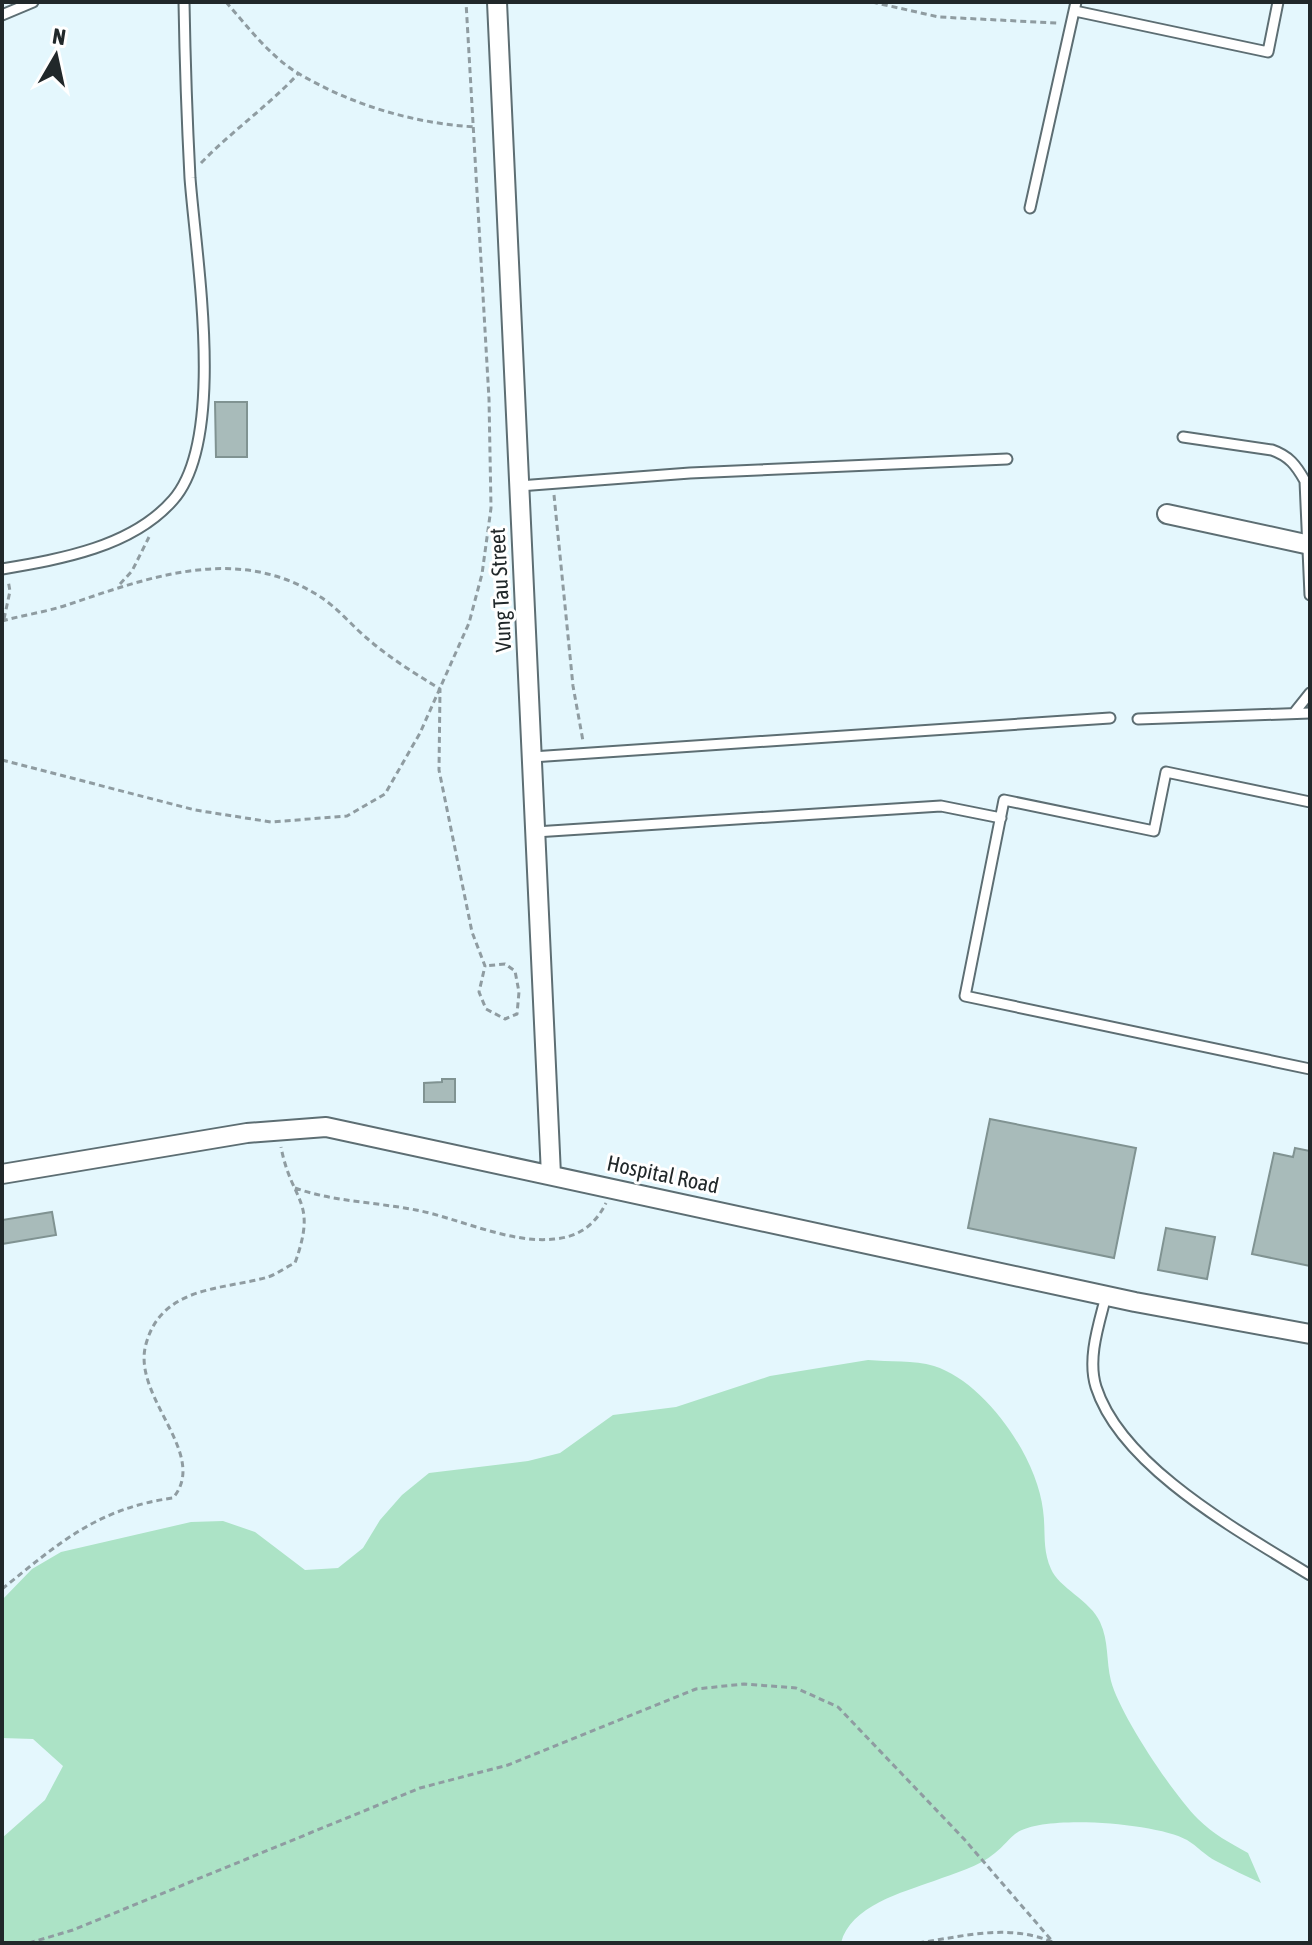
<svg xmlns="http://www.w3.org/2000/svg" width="1312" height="1945" viewBox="0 0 1312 1945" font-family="'Asap Condensed',sans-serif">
	<rect width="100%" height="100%" fill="#e4f7fd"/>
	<path fill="#ace3c6" d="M868 1360C889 1362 914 1360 934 1366 985 1382 1037 1457 1043 1510 1046 1531 1042 1549 1051 1569 1058 1587 1091 1601 1100 1622 1109 1641 1106 1661 1111 1681 1120 1715 1173 1794 1198 1819 1213 1834 1230 1843 1248 1853L1261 1883C1246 1876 1231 1869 1216 1861 1206 1856 1197 1846 1187 1840 1158 1823 1046 1814 1018 1832 1010 1837 1003 1847 995 1853 978 1867 955 1873 934 1881 903 1892 850 1906 841 1943H2V1838L45 1800 63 1766 33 1739 2 1738V1600L32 1569 61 1552 191 1522 223 1521 255 1532 305 1570 338 1568 363 1548 380 1520 402 1495 429 1473 528 1461 560 1453 613 1415 676 1407 770 1376Z"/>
	<path fill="#a8bbba" stroke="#809392" stroke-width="2" d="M215 402H247V457H216Z
		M442 1079H455V1102H424V1083L442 1082Z
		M990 1119 1136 1148 1114 1258 968 1228Z
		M1295 1148 1310 1151V1266L1252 1254 1274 1153 1293 1157Z
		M52 1212 56 1235 2 1244V1220Z
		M1166 1228 1215 1237 1207 1279 1158 1270Z"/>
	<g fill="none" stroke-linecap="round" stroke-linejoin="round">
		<g stroke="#5d6e73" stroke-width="13">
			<path id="lane" d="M1075 11 1268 52 1278 2
				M2 15 33 2
				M1030 208 1076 2
				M1183 437 1272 450C1289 456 1296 465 1305 481L1310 595
				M519 486 690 473 1007 459
				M2 569C61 559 132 547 173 500 227 439 196 258 190 178 187 120 185 61 184 2
				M1294 713 1310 693
				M1138 719 1310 713
				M532 757 1110 718
				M1310 802 1166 772 1154 831 1004 800 965 996 1310 1069
				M535 832 941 806 1001 818
				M1106 1296C1099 1324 1087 1358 1096 1387 1122 1468 1241 1532 1310 1575"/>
		</g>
		<g stroke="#5d6e73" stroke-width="22">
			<path id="street" d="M497 2 551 1175
				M1167 514 1310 545
				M2 1174 247 1133 326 1127 1135 1302 1310 1334"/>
		</g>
		<path stroke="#8f9ca1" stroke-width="3" stroke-dasharray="6 4" stroke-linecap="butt" d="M226 2C248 27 271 58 301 75 355 106 413 123 475 127
			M872 2 939 17 1057 23
			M201 163C232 131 268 106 298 74
			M554 495 573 686 583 741
			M120 584 132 571 149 537
			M4 619 10 591 8 580
			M2 621C23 615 46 612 67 605 150 577 237 544 319 596 337 607 353 627 369 640 391 659 416 674 440 689L439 770 472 932 485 966 479 992 486 1009 505 1019 517 1014 519 992 515 971 505 964 485 966
			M2 760 195 810 271 822 347 816 385 794 420 733 469 623 482 574 491 508 489 399 466 2
			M295 1188C335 1202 375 1202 416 1210 458 1218 510 1244 554 1239 579 1237 595 1225 606 1203
			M2 1589C59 1543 98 1508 173 1498 210 1454 131 1397 146 1344 162 1285 224 1290 268 1277 277 1274 286 1267 295 1263 318 1199 292 1204 281 1147
			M29 1943 73 1930 420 1788 508 1765 696 1689 744 1684 796 1688 838 1707 964 1839 1053 1942
			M918 1943C966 1936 1009 1923 1055 1943"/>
		<use href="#lane" stroke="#fff" stroke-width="9"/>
		<use href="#street" stroke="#fff" stroke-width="18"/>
	</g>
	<g text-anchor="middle" stroke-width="6" stroke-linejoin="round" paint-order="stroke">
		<g font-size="22" fill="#21282a" stroke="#fff">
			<text transform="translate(500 590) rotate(-93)" y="8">Vung Tau Street</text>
			<text transform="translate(663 1174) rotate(12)" y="8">Hospital Road</text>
		</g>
	</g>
	<rect width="1312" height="1945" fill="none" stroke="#21282a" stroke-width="8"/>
	<g transform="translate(56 56) rotate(9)" stroke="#ffffff" stroke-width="6" paint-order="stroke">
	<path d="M0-6L14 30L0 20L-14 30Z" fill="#21282a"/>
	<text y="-12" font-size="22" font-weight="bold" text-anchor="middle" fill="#21282a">N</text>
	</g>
</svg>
